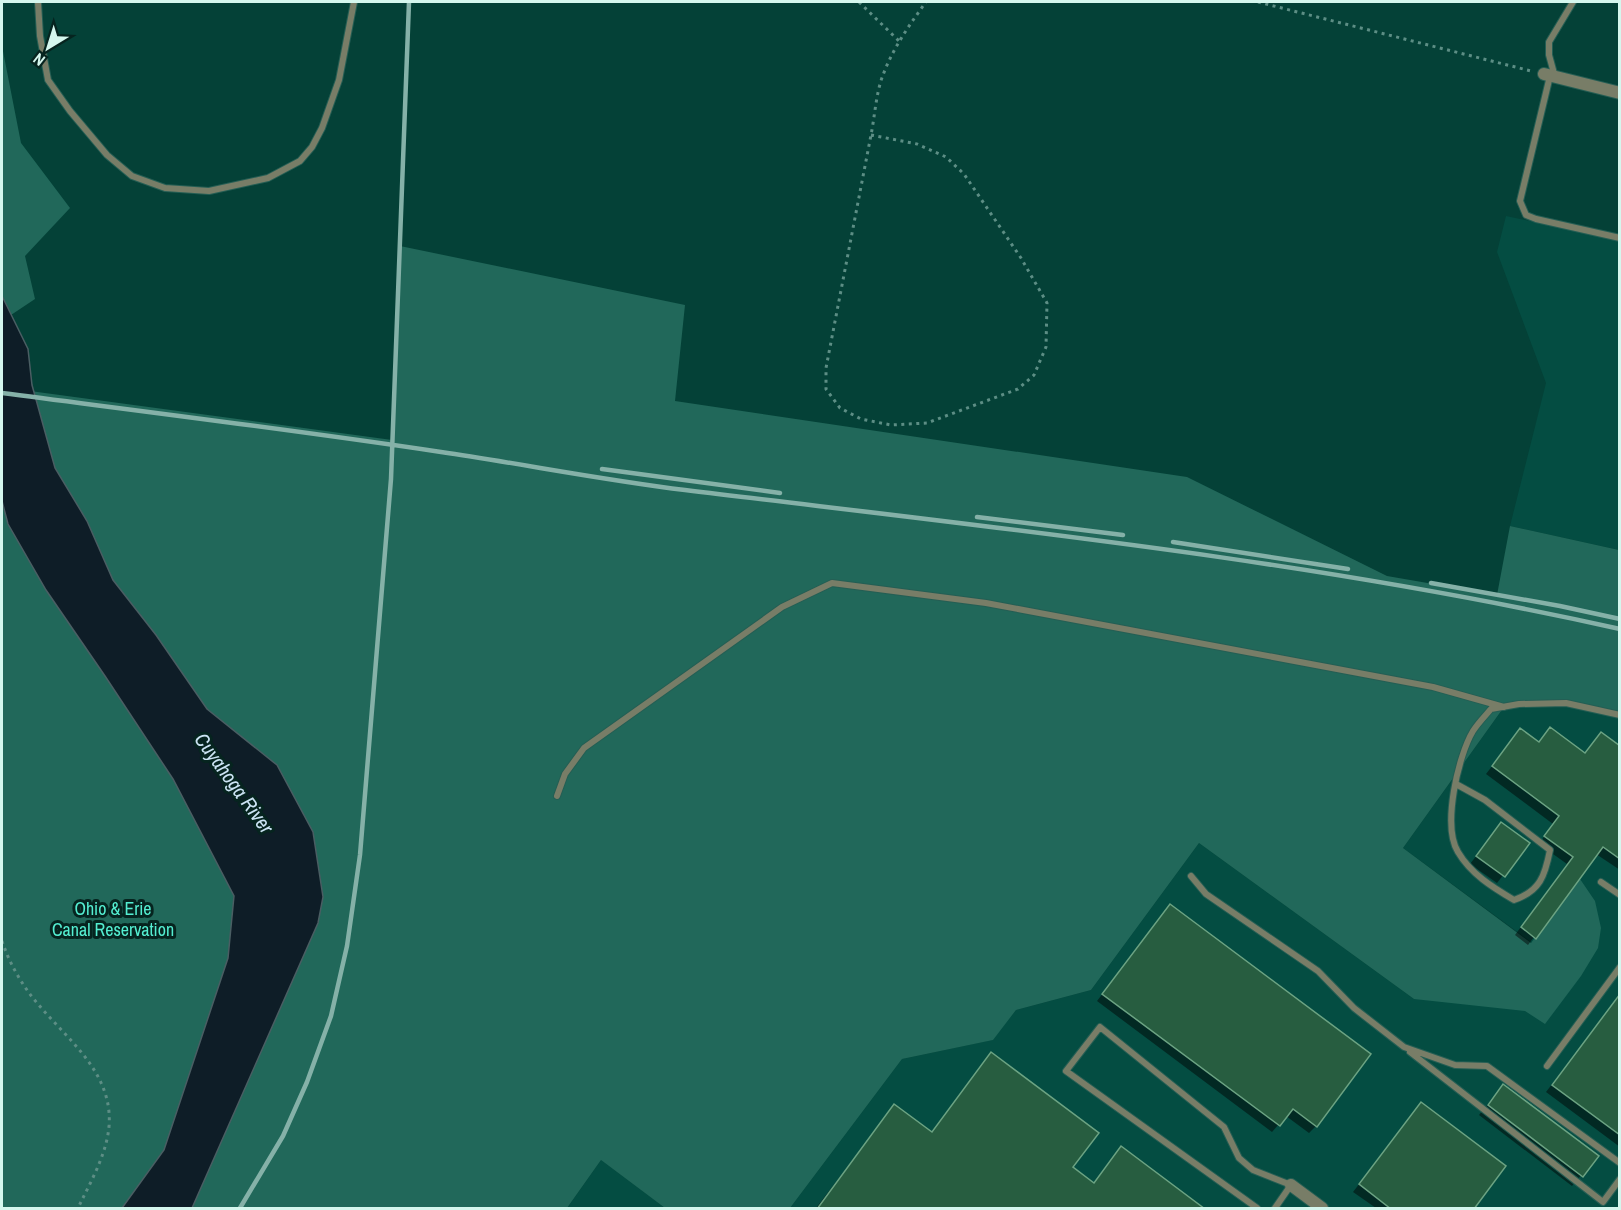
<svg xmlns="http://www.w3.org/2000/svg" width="1621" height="1210" viewBox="0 0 1621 1210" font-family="'Archivo Narrow',sans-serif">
	<rect width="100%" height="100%" fill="#044137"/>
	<path fill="#044d42" d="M1506 216 1619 240V550L1510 526 1546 383 1497 252Z
		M1566 703 1619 715V1208H790L902 1059 992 1040 1016 1010 1091 990 1199 843 1414 999 1561 964 1403 848 1504 707Z
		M601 1160 665 1208H670H567Z"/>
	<path fill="#21685a" d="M2 46 21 143 70 208 25 256 35 299 11 315 2 296Z
		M400 246 685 305 675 401 1187 477 1387 576 1497 595 1510 526 1619 550V715L1566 703 1504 707 1403 848 1531 943 1580 879 1595 901 1601 928 1598 948 1581 976 1545 1024 1525 1011 1414 999 1199 843 1091 990 1016 1010 993 1040 902 1059 790 1208H665L601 1160 567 1208H192L247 1081 323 896 313 832 277 765 207 709 156 635 113 580 87 521 55 468 30 391 392 440Z
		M2 485 90 653 173 779 234 896 228 958 164 1150 147 1173 130 1208H2Z"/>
	<path fill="#0e1d27" stroke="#4a5e63" stroke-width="1.5" d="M2 296 28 349 32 385 55 468 87 521 113 580 156 635 207 709 277 765 313 832 323 897 318 923 192 1208H122L164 1150 228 958 234 896 173 779 105 676 46 590 8 524 2 501Z"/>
	<path fill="#0007" d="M1550 729 1584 754 1601 734 1620 748V870L1596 854 1528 945 1515 935 1567 864 1539 844 1553 824 1486 774 1520 730 1538 743Z
		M1501 824 1528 843 1497 883 1470 864Z
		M1170 906 1316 1126 1309 1133 1286 1116 1272 1132 1097 1001Z
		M1620 996V1147L1546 1092Z
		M985 1061 1071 1167 1093 1184 1121 1148 1203 1208H816L894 1106 931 1133Z
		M1503 1086 1597 1156 1572 1186 1479 1115Z
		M1421 1104 1472 1208H1376L1353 1192Z"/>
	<path fill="#275d40" stroke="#6ca383" stroke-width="1.5" d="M1550 727 1585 753 1601 732 1620 746V859L1603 847 1536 939 1521 927 1573 857 1544 836 1559 816 1492 766 1520 728 1539 742Z
		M1501 822 1530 843 1505 877 1476 856Z
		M1170 904 1371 1054 1317 1127 1293 1109 1280 1126 1102 994Z
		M1620 994V1135L1552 1085Z
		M991 1052 1099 1133 1073 1167 1094 1183 1121 1146 1205 1209H817L894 1104 932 1132Z
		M1503 1084 1599 1156 1583 1177 1488 1105Z
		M1421 1102 1506 1166 1474 1209H1391L1359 1184Z"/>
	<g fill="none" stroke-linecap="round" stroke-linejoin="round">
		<g stroke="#255e54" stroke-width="8">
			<path id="service" d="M38 2 40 36 48 80 70 111 107 155 132 176 165 188 209 191 268 178 300 161 312 147 322 128 339 80 354 2
				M1550 76 1520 201 1526 215 1536 219 1620 238
				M1555 77 1549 55V42L1573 2
				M1456 784 1485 800 1550 850C1545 876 1540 891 1514 900 1492 887 1471 874 1458 852 1442 826 1458 756 1473 731 1478 723 1485 716 1491 709L1519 704 1566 703 1620 715
				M557 796 565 774 584 748 782 607 832 583 986 603 1433 687 1504 707
				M1191 876 1206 894 1318 971 1354 1008 1404 1047 1455 1065 1487 1066 1620 1163
				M1601 882 1620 895
				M1410 1052 1603 1202 1620 1179
				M1547 1066 1620 967
				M1257 1208 1066 1071 1100 1027 1224 1127 1239 1158 1253 1170 1291 1185 1275 1208"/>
		</g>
		<g stroke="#255e54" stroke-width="14">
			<path id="minor" d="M1544 74 1620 93
				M1291 1185 1322 1208"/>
		</g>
		<path stroke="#5d8e85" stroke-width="3" stroke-dasharray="3 4.5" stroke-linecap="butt" d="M859 2 900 42
			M1258 2 1531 71
			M871 135 917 144 946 157 964 174 1021 258 1047 303 1046 347 1034 375 1018 389 927 423 891 425 861 419 840 408 826 389V368L871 135C875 115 876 93 883 75 893 48 910 24 926 2
			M2 941C8 959 16 974 27 990 58 1034 114 1067 109 1127 106 1156 90 1183 78 1208"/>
		<use href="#service" stroke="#787d67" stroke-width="6"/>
		<use href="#minor" stroke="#787d67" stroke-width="12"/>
		<path stroke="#85b1a8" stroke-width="4.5" d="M2 393C148 412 295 430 441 452 523 464 603 480 685 490 997 528 1312 560 1620 629
			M602 469 780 493
			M977 517 1123 535
			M1173 542 1348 569
			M1431 583 1560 606 1620 619
			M240 1208 283 1136 307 1082 331 1016 347 946 360 855 391 479 409 2"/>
	</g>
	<g text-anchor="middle" stroke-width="6" stroke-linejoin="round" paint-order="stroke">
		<g font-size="18" fill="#54eed1" stroke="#06241f">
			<text x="113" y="915">Ohio &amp; Erie<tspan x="113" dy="21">Canal Reservation</tspan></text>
		</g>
		<g font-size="20" font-style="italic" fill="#cce4f4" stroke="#06241f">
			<text transform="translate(234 783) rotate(54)" y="7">Cuyahoga River</text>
		</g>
	</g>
	<rect width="1621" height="1210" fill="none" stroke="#d5f7ee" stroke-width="6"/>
	<g transform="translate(48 48) rotate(218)" stroke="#06241f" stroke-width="4.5" paint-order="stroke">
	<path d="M0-4.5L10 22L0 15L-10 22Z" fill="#d5f7ee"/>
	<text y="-9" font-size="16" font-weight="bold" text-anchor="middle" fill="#d5f7ee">N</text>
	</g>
</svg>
